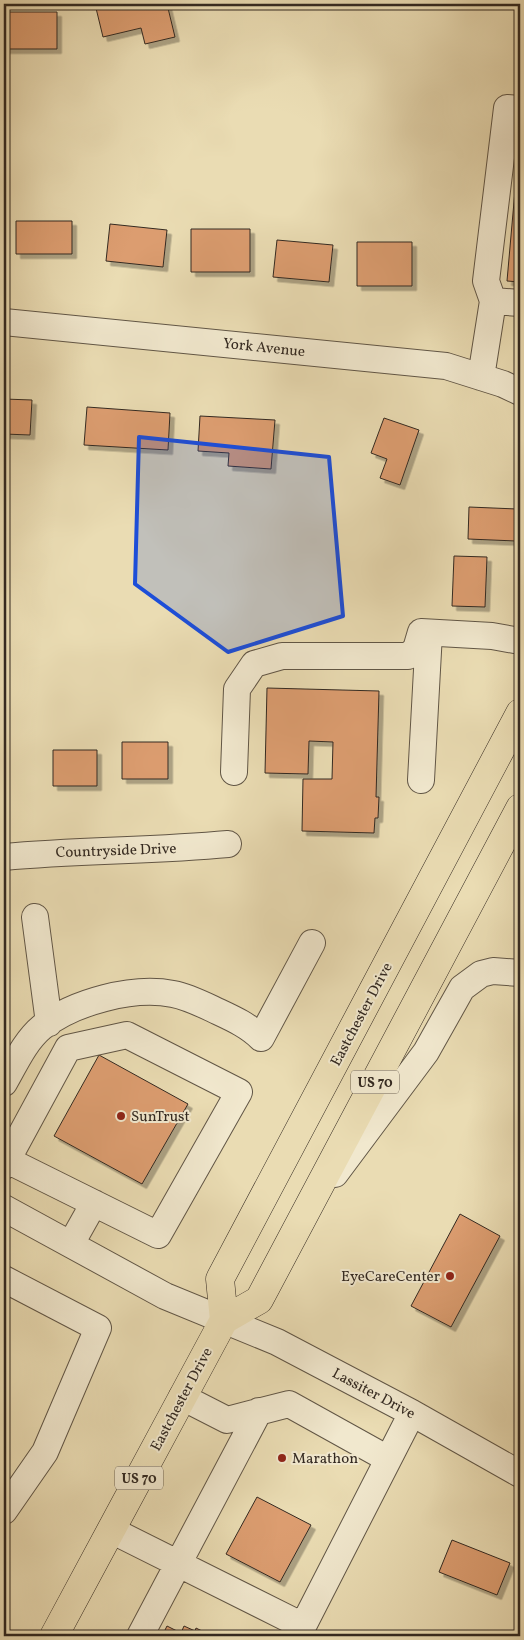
<svg xmlns="http://www.w3.org/2000/svg" width="524" height="1640" viewBox="0 0 524 1640" font-family="Vollkorn,serif">
	<defs>
		<filter id="shadow"><feDropShadow dx="4.5" dy="4.5" stdDeviation="0" flood-color="#0004"/></filter>
	</defs>
	<rect width="100%" height="100%" fill="#eadcb3"/>
	<filter id="stains"><feTurbulence type="fractalNoise" baseFrequency=".004" numOctaves="4"/><feColorMatrix values="0 0 0 0 .2 0 0 0 0 .09 0 0 0 0 .02 0 0 0 .5 -.17"/></filter>
	<radialGradient id="worn" r=".72"><stop offset=".6" stop-color="#630" stop-opacity="0"/><stop offset="1" stop-color="#630" stop-opacity=".3"/></radialGradient>
	<path fill="#dc9d70" stroke="#332921" filter="url(#shadow)" d="M95 4H167L175 37 145 44 141 28 103 37Z
		M4 12H57V49H4Z
		M520 134V282L507 281Z
		M16 221H72V254H16Z
		M110 224 167 230 163 267 106 261Z
		M191 229H250V272H191Z
		M277 240 333 245 329 282 273 277Z
		M357 242H412V286H357Z
		M4 399 32 400 30 435 4 434Z
		M87 407 170 413 168 450 84 445Z
		M200 416 275 420 271 469 228 466 229 453 198 451Z
		M384 418 419 430 400 485 380 478 387 459 371 453Z
		M469 507 517 509 516 541 468 539Z
		M454 556 487 557 485 607 452 606Z
		M267 688 379 691 376 797H379L378 818H375L374 833 302 831 303 779H332L333 742 309 741 308 774 265 773Z
		M122 742H168V779H122Z
		M53 750H97V786H53Z
		M99 1055 188 1104 142 1184 54 1136Z
		M460 1214 500 1236 451 1327 411 1306Z
		M257 1497 311 1525 280 1582 226 1554Z
		M452 1540 510 1563 497 1595 439 1572Z
		M167 1626 181 1633 184 1626 195 1631 196 1628 212 1636H162Z"/>
	<g fill="none" stroke-linecap="round" stroke-linejoin="round">
		<g stroke="#615646" stroke-width="28">
			<path id="minor" d="M520 109 507 108 486 281 493 301 520 303
				M4 322 446 366 503 384 520 392
				M481 377 493 301
				M234 772 237 689 254 664 282 656H408L416 649 421 632 492 636 520 641
				M421 780 429 633
				M4 857C78 850 153 851 228 844
				M35 917 49 1023
				M4 1083C15 1064 25 1041 42 1027 74 1002 133 986 173 994 189 997 204 1005 219 1012 234 1019 249 1026 261 1038L312 943
				M4 1166 68 1048 127 1035 239 1092 158 1235 7 1160
				M335 1174 426 1052 462 988 481 974 493 971 520 973
				M4 1208 165 1296 277 1342 412 1413 520 1474
				M71 1244 94 1203
				M4 1279 98 1328 45 1452 4 1511
				M182 1397 227 1420 289 1404 388 1459
				M111 1530 303 1626 412 1413
				M140 1636 259 1411"/>
		</g>
		<g stroke="#332921" stroke-width="29">
			<path id="major" d="M224 1320 259 1300 520 808
				M54 1636 224 1320 220 1279 520 713"/>
		</g>
		<use href="#minor" stroke="#f1e8ce" stroke-width="26"/>
		<use href="#major" stroke="#eadcb3" stroke-width="28"/>
	</g>
	<path fill="#1d4ed8" fill-opacity="0.2" stroke="#1d4ed8" stroke-width="4" stroke-linejoin="round" d="M139 437 329 457 343 616 228 652 135 584Z"/>
	<g fill="#8f2418" stroke="#f1e8ce" stroke-width="2">
		<circle cx="121" cy="1116" r="5"/>
		<circle cx="450" cy="1276" r="5"/>
		<circle cx="282" cy="1458" r="5"/>
	</g>
	<g text-anchor="middle" stroke-width="4" stroke-linejoin="round" paint-order="stroke">
		<g fill="#f1e8ce" stroke="#6c6255" stroke-width="1">
			<rect x="351" y="1070.5" width="48" height="23" rx="4"/>
			<rect x="115" y="1466.5" width="48" height="23" rx="4"/>
		</g>
		<g font-size="14" font-weight="bold" fill="#332921">
			<text x="375" y="1087">US 70</text>
			<text x="139" y="1483">US 70</text>
		</g>
		<g font-size="15" fill="#332921" stroke="#f1e8ce">
			<text transform="translate(264 347) rotate(6)" y="5">York Avenue</text>
			<text transform="translate(116 850) rotate(-2)" y="5">Countryside Drive</text>
			<text transform="translate(361 1014) rotate(-62)" y="5">Eastchester Drive</text>
			<text transform="translate(374 1393) rotate(28)" y="5">Lassiter Drive</text>
			<text transform="translate(181 1399) rotate(-62)" y="5">Eastchester Drive</text>
		</g>
		<g font-size="15" fill="#332921" stroke="#f1e8ce" text-anchor="start">
			<text x="131" y="1121">SunTrust</text>
			<text x="440" y="1281" text-anchor="end">EyeCareCenter</text>
			<text x="292" y="1463">Marathon</text>
		</g>
	</g>
	<rect width="524" height="1640" fill="none" stroke="#eadcb3" stroke-width="20"/>
	<rect x="5" y="5" width="514" height="1630" fill="none" stroke="#332921" stroke-width="2.5"/>
	<rect x="10" y="10" width="504" height="1620" fill="none" stroke="#332921"/>
	<rect width="100%" height="100%" filter="url(#stains)"/>
	<rect width="100%" height="100%" fill="url(#worn)"/>
</svg>
